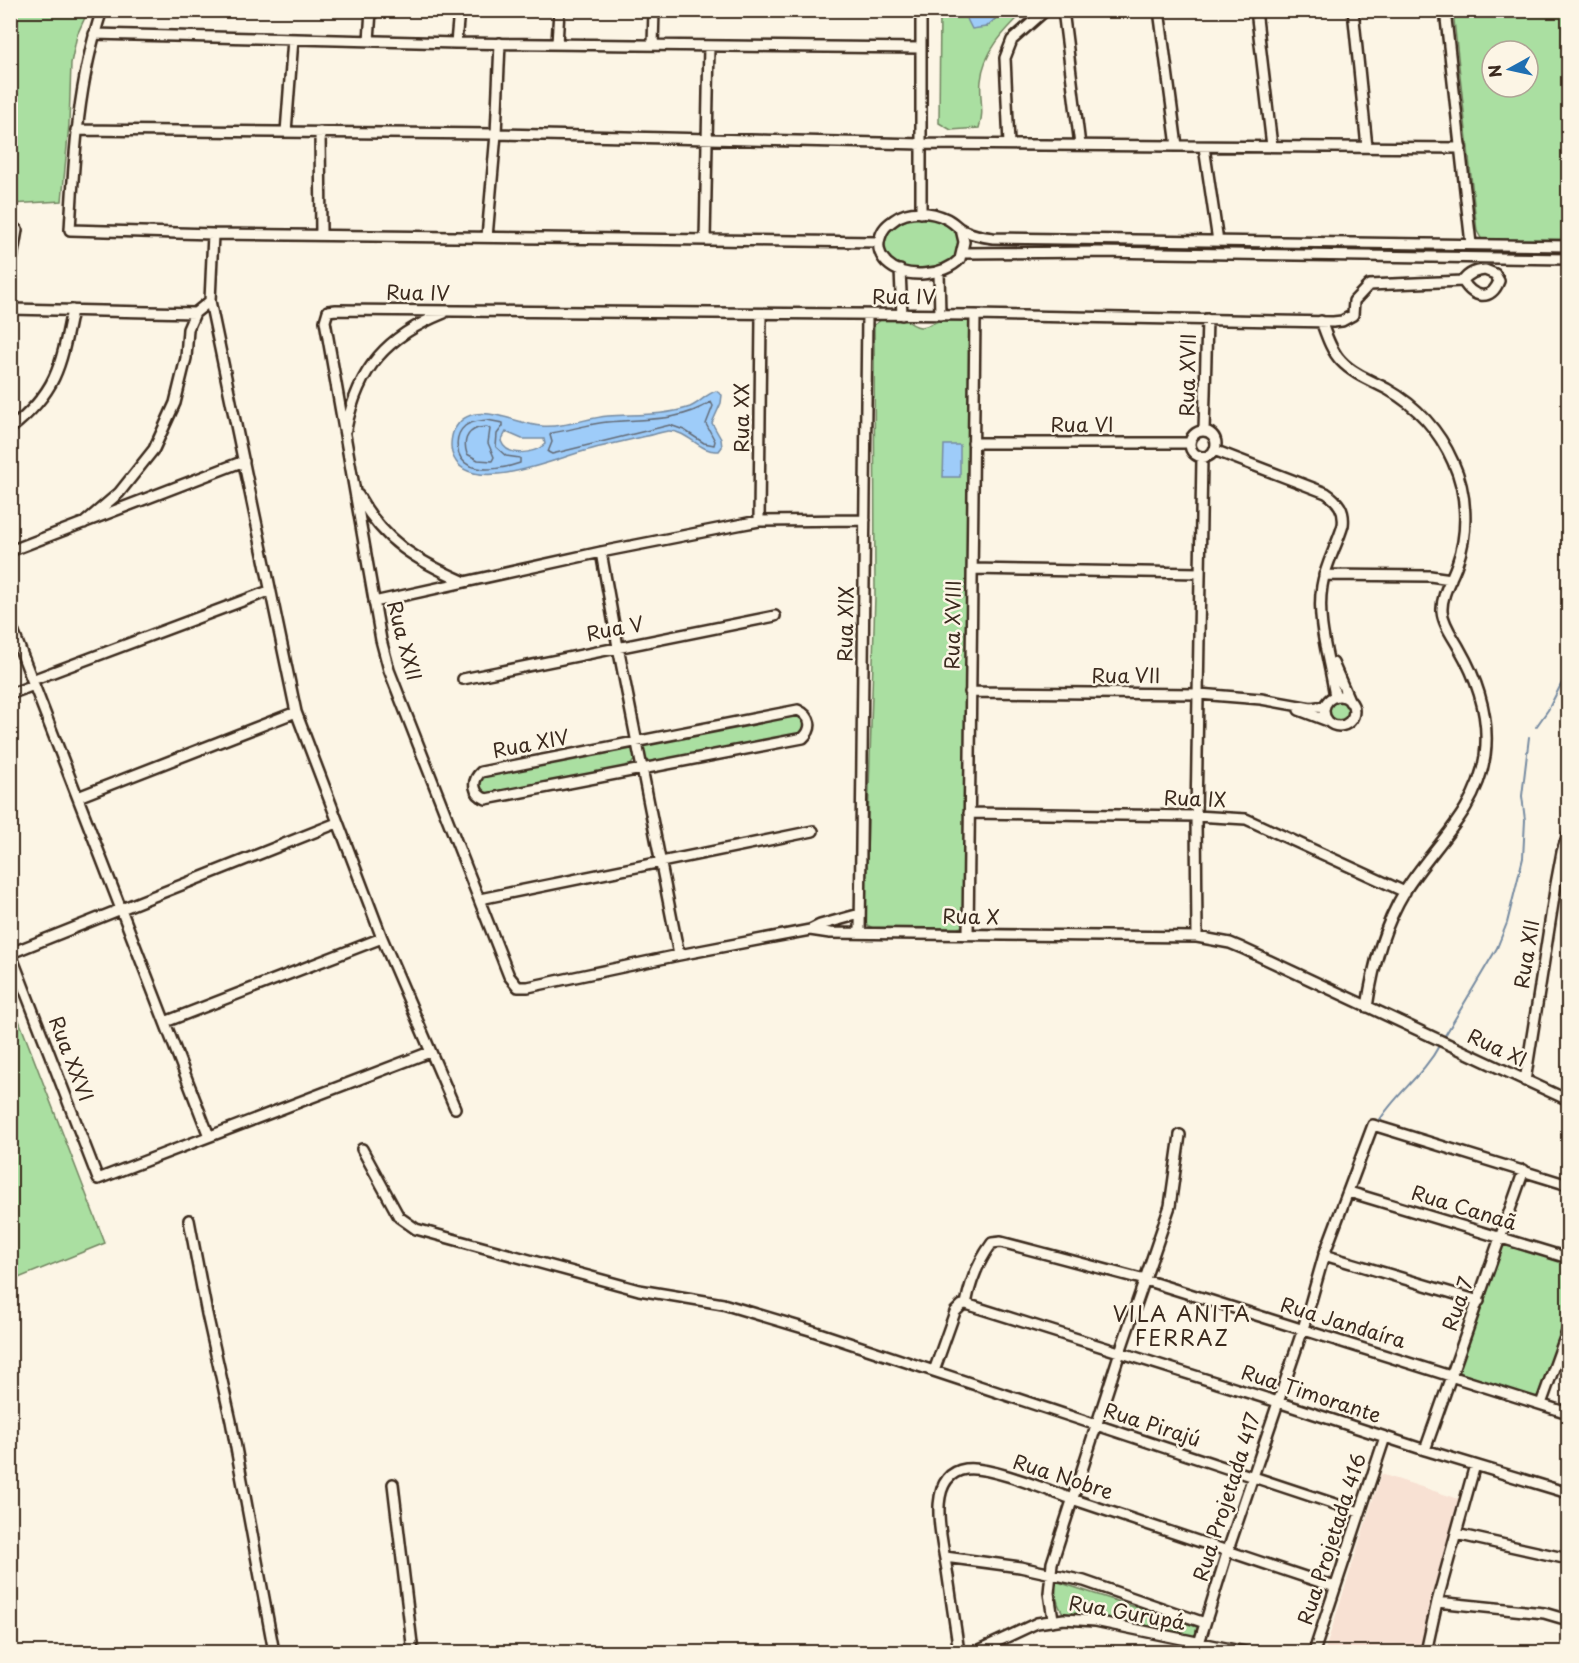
<svg xmlns="http://www.w3.org/2000/svg" width="1579" height="1663" viewBox="0 0 1579 1663" font-family="'Playpen Sans',sans-serif">
	<rect width="100%" height="100%" fill="#fcf5e5"/>
	<filter id="ink" filterUnits="userSpaceOnUse"><feTurbulence type="fractalNoise" baseFrequency=".0167" numOctaves="2"/><feDisplacementMap in="SourceGraphic" scale="12" xChannelSelector="R" yChannelSelector="G"/><feConvolveMatrix kernelMatrix="1 2 1 2 8 2 1 2 1" color-interpolation-filters="sRGB"/></filter>
	<g filter="url(#ink)">
		<path fill="#f8e1d3" d="M1381 1474 1459 1499 1424 1652H1340L1325 1650Z"/>
		<path fill="#aadfa1" stroke="#728460" stroke-width="1.5" fill-rule="evenodd" d="M11 10 88 11 77 35 71 63 69 124 62 201 11 204Z
			M940 11H968L966 17 986 27 1004 11H1025C1006 29 983 52 981 81 979 97 985 112 979 128L951 130 939 123Z
			M1453 11H1568V239L1482 240 1477 231ZM1492 51H1528V87H1492Z
			M921 217 939 220 958 232 960 242 956 256C941 271 903 276 888 257 870 234 903 218 921 217Z
			M905 319C923 334 926 324 942 320 949 318 960 320 968 320L972 327 965 925 957 929 873 928 867 925 865 920 875 596 874 325 881 320Z
			M1327 711a12 12 0 1 1 24 0a12 12 0 1 1-24 0Z
			M795 715C805 718 807 728 799 735L652 763 645 758 644 744Z
			M630 745 633 748 635 759 630 766 489 795 479 787V780L484 775Z
			M10 997 105 1243 11 1281H10Z
			M1508 1244 1568 1263V1314L1538 1395 1535 1398 1461 1373 1459 1368 1501 1248Z
			M1055 1581 1197 1627 1194 1641 1067 1616C1056 1609 1055 1592 1055 1581Z"/>
		<path fill="#9eccf9" stroke="#768ba1" stroke-width="1.5" fill-rule="evenodd" d="M968 11V10L1004 11 986 27 972 29 966 17Z
			M716 391 722 395 721 403 712 423 721 439 722 447 719 451C699 453 689 431 669 431 663 431 654 435 647 436 625 441 602 446 581 452 552 460 465 498 452 453 450 446 451 433 456 427 474 398 518 425 541 426 564 428 586 418 608 416 635 414 664 416 690 407 700 403 706 394 716 391ZM506 432 522 439H544L545 444C535 454 507 458 501 441Z
			M944 445H960V477H943Z"/>
		<g fill="none" stroke-linecap="round" stroke-linejoin="round">
			<path stroke="#636b76" stroke-width="1.5" d="M711 402 713 406 706 424 715 441 714 445 704 443 684 430 670 425 552 454 548 452 552 442 550 435 552 433C570 430 589 424 607 422 645 418 677 423 711 402Z
				M487 420 503 423V426L497 434 496 447 506 456 520 458V463C506 468 484 472 470 466 455 459 453 436 465 426 471 421 479 421 487 420Z
				M478 428 487 427 490 429 488 443 494 457 492 461 478 460 467 454C463 442 466 432 478 428Z"/>
			<path stroke="#768ba1" stroke-width="2" d="M1536 727 1548 710 1568 671
				M1443 1039 1497 948 1507 923 1523 858 1525 820 1522 796 1529 737
				M1379 1121C1397 1092 1424 1075 1440 1044"/>
			<g stroke="#3b2a1e" stroke-width="14">
				<path id="street" d="M102 10C78 81 74 156 70 230L213 234 879 242
					M921 10V213
					M1063 10 1080 145
					M1159 10 1177 146
					M1256 10 1272 146
					M1353 10 1367 147
					M1445 10 1471 244
					M94 34 456 43 921 48
					M369 41 371 10
					M456 43 459 10
					M557 44 559 10
					M653 45 654 10
					M76 130 496 134 922 144 1461 148
					M286 132 293 39
					M320 132 321 235
					M1009 144 1005 58 1012 40 1046 10
					M1204 147 1218 241
					M961 229 964 242 960 259C944 276 905 280 887 263 880 256 877 247 880 238 882 229 887 225 894 220 909 209 931 211 947 219 953 222 957 227 962 230 971 234 984 237 993 238L1568 246
					M10 230H17L10 270
					M213 234 210 301 296 712 382 938 455 1108
					M487 237 496 134 500 43
					M705 240 709 46
					M963 253 1098 252 1568 259
					M900 270 902 315
					M1485 270 1495 274 1499 281C1491 302 1473 298 1463 281 1469 273 1475 271 1485 270Z
					M939 272 940 315
					M1463 281 1369 285 1354 301 1353 315 1342 321 1333 322 975 315 336 310 328 311 325 321 381 640 389 670 509 976 518 987H528L679 955 810 930 830 933 1197 937 1230 943 1242 948 1568 1100
					M10 309 195 313
					M1321 321C1326 334 1331 351 1341 361 1353 374 1372 381 1387 389 1417 406 1439 430 1453 462 1467 492 1469 532 1457 564 1452 579 1441 595 1442 611 1443 624 1453 637 1459 648 1478 681 1490 718 1485 756 1476 813 1433 846 1405 891 1383 927 1373 966 1367 1007
					M10 429C57 392 61 366 72 310
					M346 429C358 368 387 336 444 313
					M1204 431 1207 319
					M1190 444a13 13 0 1 1 26 0a13 13 0 1 1-26 0Z
					M973 443H1190
					M1214 450 1326 493C1338 501 1345 510 1343 525 1337 546 1325 565 1322 586 1316 623 1330 661 1335 697
					M358 495C384 542 416 560 463 581
					M759 521 761 314
					M84 523 119 493 154 449 175 403 186 358 188 329 195 313 210 301
					M10 551 244 461
					M601 552 618 647 679 955
					M972 569 1200 573
					M1324 575 1430 576 1451 579
					M374 602 601 552 738 525 759 521 865 520
					M10 623 209 1136
					M1333 663 1350 702
					M463 679 775 616
					M32 680 269 591
					M970 692 1199 694 1261 699 1311 708 1325 706
					M10 694 34 685
					M1324 711a15 15 0 1 1 30 0a15 15 0 1 1-30 0Z
					M798 710C811 716 814 728 803 738L486 799C473 794 471 781 481 772Z
					M1299 710 1328 721
					M78 797 296 712
					M969 813 1196 816 1246 819 1405 892
					M480 899 813 831
					M810 930 820 925 860 914
					M860 933 867 315
					M968 935 975 315
					M1197 937 1196 816 1202 457
					M10 952 98 1179 430 1052
					M11 953 337 823
					M165 1022 382 938
					M1525 1081 1556 884 1562 852 1568 834
					M362 1149 399 1217 416 1229 639 1290 723 1304 810 1330 1359 1512
					M1349 1192 1568 1258
					M189 1220 207 1314 231 1421 274 1652
					M1324 1255 1479 1301
					M966 1304C970 1282 979 1261 992 1243L1001 1242 1145 1280 1568 1413
					M934 1371 955 1312 962 1305 966 1304 1278 1402 1425 1450 1568 1493
					M1541 1404 1568 1329
					M1425 1450 1524 1170
					M393 1484 413 1652
					M1456 1534 1568 1559
					M945 1557 1020 1567 1084 1581 1205 1623
					M1437 1602 1544 1613 1568 1620
					M1053 1619 1049 1593 1052 1563 1120 1352 1170 1206 1180 1135
					M1199 1643 1228 1550 1303 1329 1324 1255 1373 1125 1568 1185
					M959 1652C955 1625 951 1598 947 1570 943 1544 923 1475 966 1469 990 1466 1047 1490 1072 1499L1335 1587
					M975 1652 1037 1623 1064 1619 1095 1621 1245 1652
					M1314 1652 1385 1437
					M1426 1652 1437 1602 1475 1465"/>
			</g>
			<use href="#street" stroke="#fcf5e5" stroke-width="9"/>
		</g>
	</g>
	<g text-anchor="middle" stroke-width="5" stroke-linejoin="round" paint-order="stroke">
		<g font-size="20" fill="#3b2a1e" stroke="#fcf5e5">
			<text transform="translate(418 293) rotate(1)" y="7">Rua IV</text>
			<text x="904" y="304">Rua IV</text>
			<text transform="translate(1188 375) rotate(-89)" y="7">Rua XVII</text>
			<text transform="translate(742 418) rotate(-90)" y="7">Rua XX</text>
			<text x="1082" y="432">Rua VI</text>
			<text transform="translate(846 624) rotate(-89)" y="7">Rua XIX</text>
			<text transform="translate(953 625) rotate(-89)" y="7">Rua XVIII</text>
			<text transform="translate(615 629) rotate(-11)" y="7">Rua V</text>
			<text transform="translate(404 641) rotate(75)" y="7">Rua XXII</text>
			<text x="1126" y="683">Rua VII</text>
			<text transform="translate(531 744) rotate(-11)" y="7">Rua XIV</text>
			<text transform="translate(1195 799) rotate(2)" y="7">Rua IX</text>
			<text transform="translate(971 917) rotate(1)" y="7">Rua X</text>
			<text transform="translate(1527 954) rotate(-81)" y="7">Rua XII</text>
			<text transform="translate(1497 1048) rotate(25)" y="7">Rua XI</text>
			<text transform="translate(71 1059) rotate(69)" y="7">Rua XXVI</text>
			<text transform="translate(1464 1208) rotate(17)" y="7">Rua Canaã</text>
			<text transform="translate(1458 1304) rotate(-71)" y="7">Rua 7</text>
			<text transform="translate(1343 1323) rotate(17)" y="7">Rua Jandaíra</text>
			<text transform="translate(1311 1394) rotate(18)" y="7">Rua Timorante</text>
			<text transform="translate(1152 1425) rotate(18)" y="7">Rua Pirajú</text>
			<text transform="translate(1063 1477) rotate(18)" y="7">Rua Nobre</text>
			<text transform="translate(1227 1497) rotate(-72)" y="7">Rua Projetada 417</text>
			<text transform="translate(1332 1539) rotate(-72)" y="7">Rua Projetada 416</text>
			<text transform="translate(1127 1613) rotate(10)" y="7">Rua Gurupá</text>
		</g>
		<g font-size="21" letter-spacing="1.5" fill="#3b2a1e" stroke="#fcf5e5">
			<text x="1182" y="1322">VILA ANITA<tspan x="1182" dy="24">FERRAZ</tspan></text>
		</g>
	</g>
	<rect width="1579" height="1663" fill="none" stroke="#fcf5e5" stroke-width="36"/>
	<rect x="18" y="18" width="1543" height="1627" fill="none" stroke="#3b2a1e" stroke-width="2" filter="url(#ink)"/>
	<g transform="translate(1510 69) rotate(262)"><circle r="28" fill="#fcf5e5" stroke="#afa495" stroke-width="1.5"/>
	<path d="M0-4.5L10 22L0 15L-10 22Z" fill="#1f6fb2"/>
	<text y="-9" font-size="16" font-weight="bold" text-anchor="middle" fill="#3b2a1e">N</text>
	</g>
</svg>
